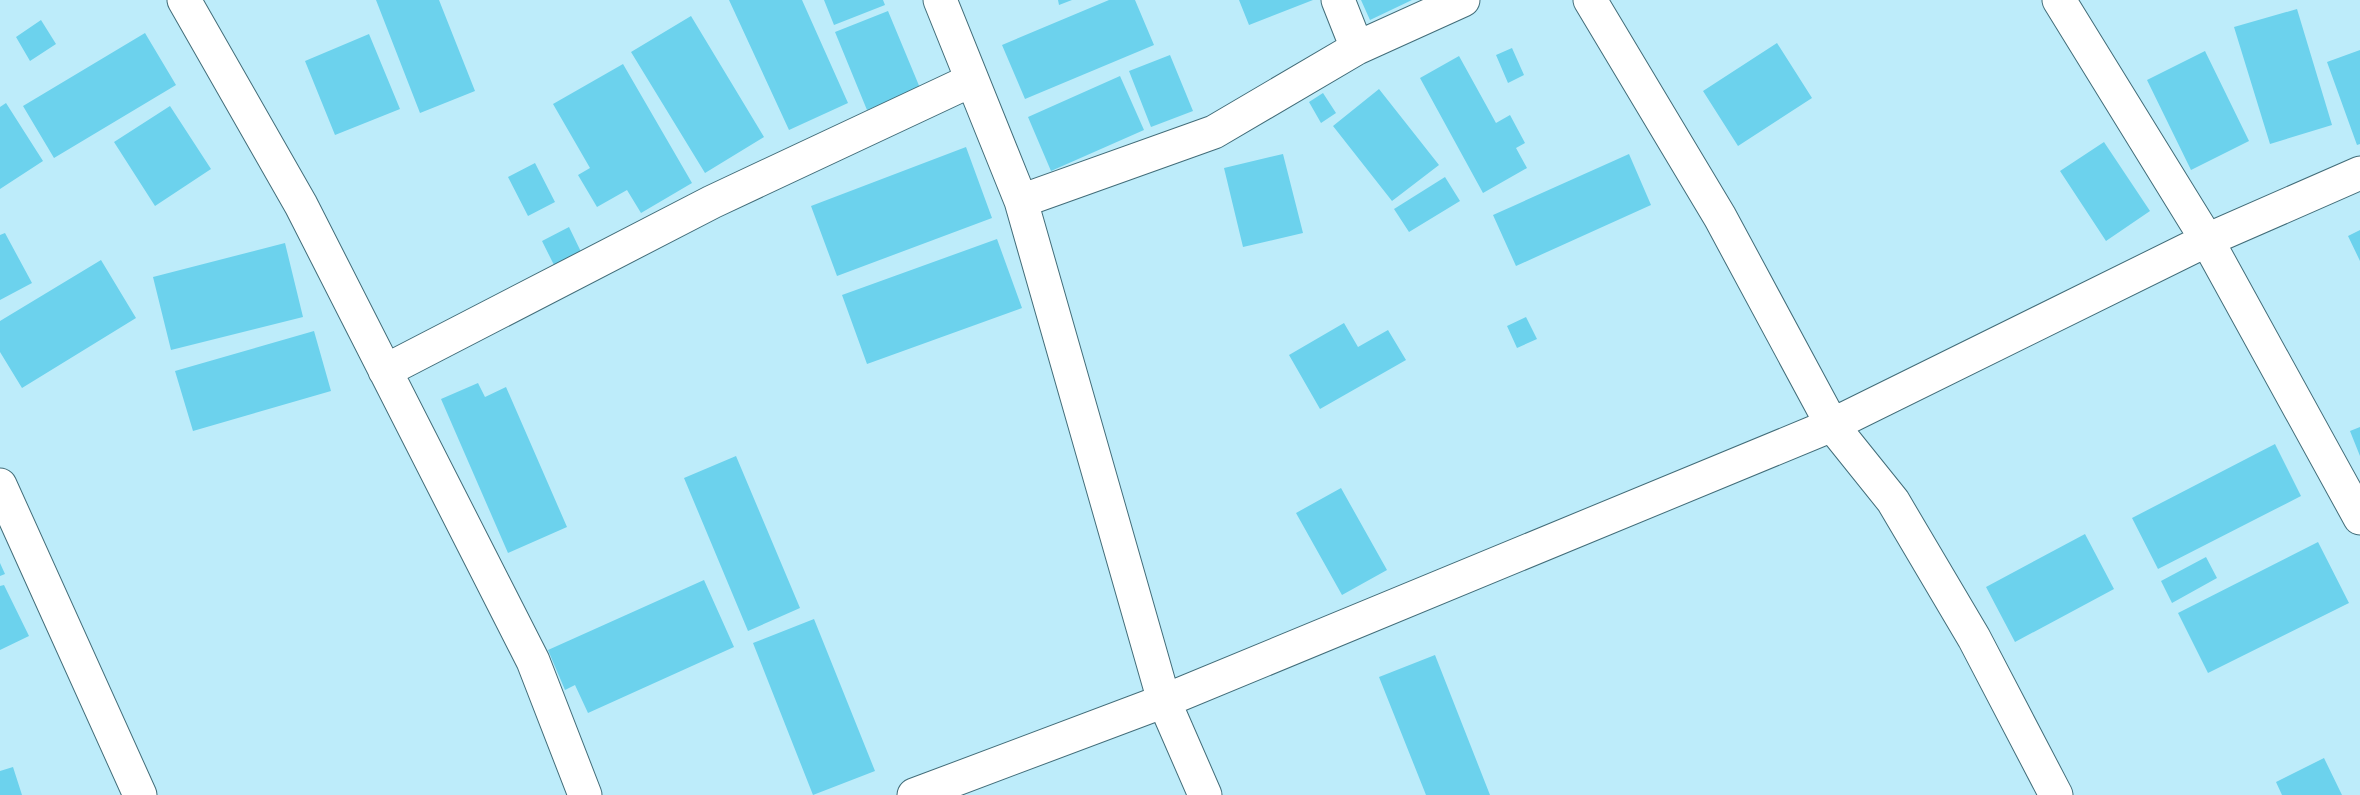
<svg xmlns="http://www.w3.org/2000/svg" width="2360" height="795" viewBox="0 0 2360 795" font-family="Georgia,serif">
	<rect width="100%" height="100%" fill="#bdecfa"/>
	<path fill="#6cd2ed" d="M376 0H439L475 91 420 113Z
		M729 0H802L848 103 789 130Z
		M824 0H883L885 5 834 25Z
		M1058 0H1072L1059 5Z
		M1109 0H1135L1154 45 1025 99 1002 45Z
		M1239 0H1313L1249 25Z
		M1361 0H1412L1370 20Z
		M2297 9 2332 125 2270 144 2234 27Z
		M888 11 920 88 867 110 835 32Z
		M691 16 764 137 705 173 631 52Z
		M41 20 56 44 30 61 16 37Z
		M145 33 176 85 54 158 23 106Z
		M369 34 400 109 335 135 305 61Z
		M1777 43 1812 98 1738 146 1703 91Z
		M1512 48 1524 75 1508 83 1496 55Z
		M2360 50V144L2357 145 2327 62Z
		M2205 51 2249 141 2191 170 2147 80Z
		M1170 55 1193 111 1151 127 1129 71Z
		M1459 56 1496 123 1510 115 1525 143 1516 148 1527 168 1483 193 1420 78Z
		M623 64 692 183 641 213 627 190 597 207 578 175 590 168 553 104Z
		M1120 76 1144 130 1051 171 1028 117Z
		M1379 89 1439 165 1392 201 1333 126Z
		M1323 93 1336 113 1321 123 1309 102Z
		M6 103 43 161 0 189V107Z
		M170 106 211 169 155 206 114 142Z
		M2104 142 2150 211 2106 241 2060 171Z
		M966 147 992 218 837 276 811 206Z
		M1283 154 1303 233 1243 247 1224 168Z
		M1629 154 1651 205 1516 266 1493 215Z
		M535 163 555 202 528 216 508 177Z
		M1445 177 1460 201 1409 232 1394 209Z
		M569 227 584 258 557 271 542 241Z
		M2360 230V261L2348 236Z
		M5 233 32 283 0 300V235Z
		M997 239 1022 308 867 364 842 295Z
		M285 243 303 317 171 350 153 277Z
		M101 260 136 318 22 388 0 352V321Z
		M1526 317 1537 339 1517 348 1507 326Z
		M1344 323 1358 347 1388 330 1406 360 1320 409 1289 355Z
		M314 331 331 391 193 431 175 371Z
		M478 383 485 397 506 387 567 527 508 553 441 399Z
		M2360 427V456L2350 431Z
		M2275 444 2301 496 2158 569 2132 518Z
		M736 456 800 608 748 631 684 478Z
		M1341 488 1387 570 1342 595 1296 513Z
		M2085 534 2114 589 2015 642 1986 587Z
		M2318 542 2349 603 2208 673 2178 613Z
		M2206 557 2217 578 2172 603 2161 581Z
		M0 563 5 574 0 576Z
		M704 580 734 647 588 713 575 685 565 690 548 650Z
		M4 585 29 636 0 650V586Z
		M814 619 875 771 813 795 753 643Z
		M1435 655 1490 795H1426L1379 677Z
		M2324 758 2342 795H2282L2276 782Z
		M13 767 22 795H0V771Z"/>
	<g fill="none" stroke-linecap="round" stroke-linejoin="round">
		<g stroke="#426d79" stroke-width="35">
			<path id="minor" d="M184 0 301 205 533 661 585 795
				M940 0 1021 201 1164 701 1205 795
				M1590 0 1720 217 1832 425 1893 501 1974 638 2056 795
				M2059 0 2207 240 2360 518
				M1357 48 1463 0
				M1021 201 1214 132 1357 48 1338 0
				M385 371 712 202 972 80
				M0 485 140 795
				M914 795 1164 701 1832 425 2207 240 2360 173"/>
		</g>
		<use href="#minor" stroke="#fff" stroke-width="33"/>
	</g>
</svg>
